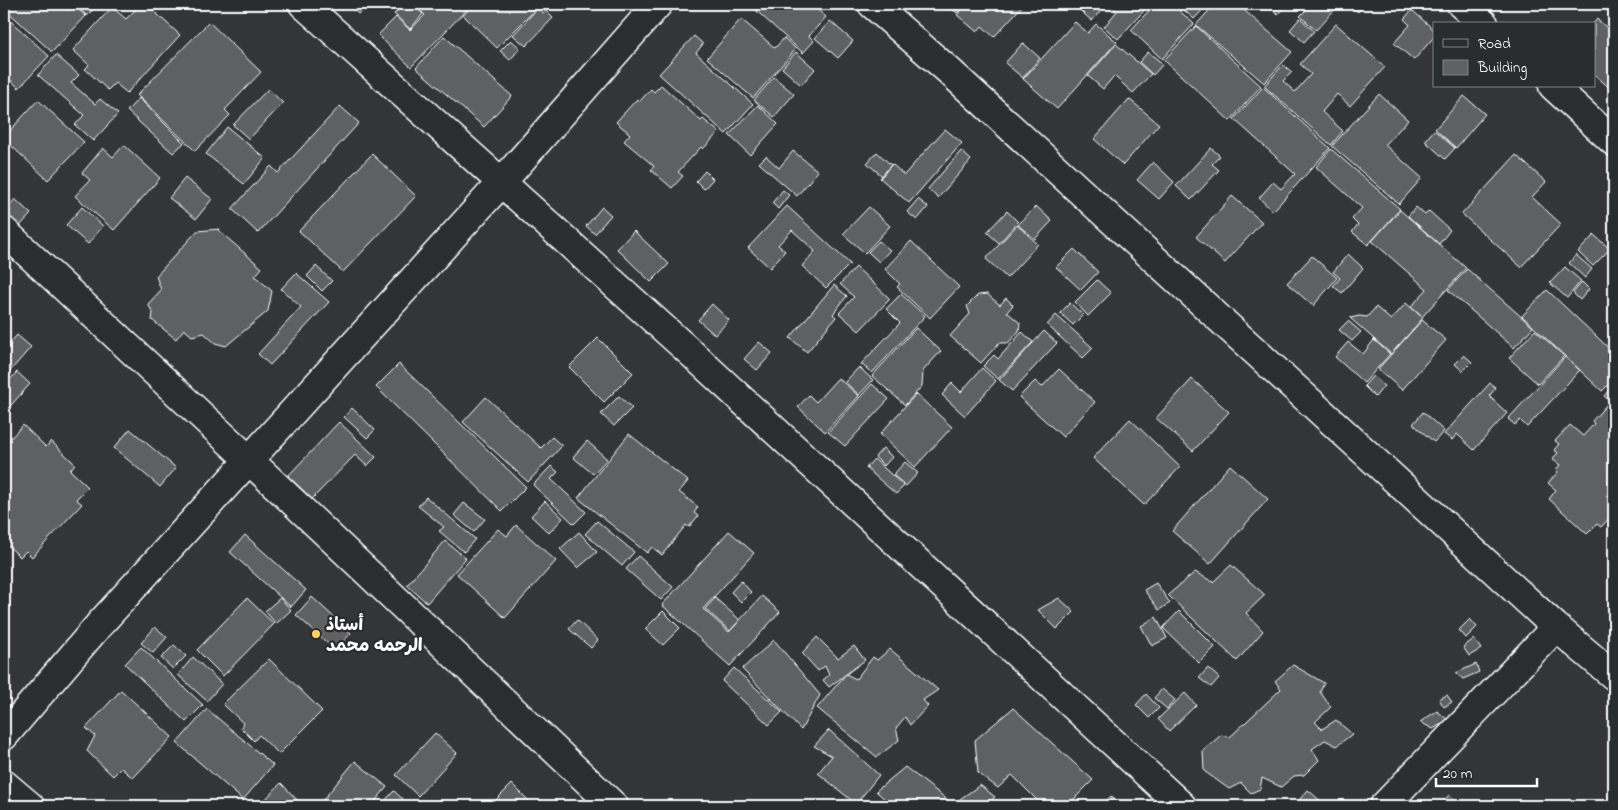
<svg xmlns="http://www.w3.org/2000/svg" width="1618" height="810" viewBox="0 0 1618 810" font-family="'Indie Flower','Playpen Sans Arabic',sans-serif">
	<rect width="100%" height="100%" fill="#333536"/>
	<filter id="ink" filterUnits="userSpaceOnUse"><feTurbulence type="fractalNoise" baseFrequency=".02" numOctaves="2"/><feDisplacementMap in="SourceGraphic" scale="10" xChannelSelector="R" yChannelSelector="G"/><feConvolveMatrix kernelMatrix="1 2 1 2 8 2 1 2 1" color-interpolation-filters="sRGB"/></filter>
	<g filter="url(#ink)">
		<path fill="#5f6162" stroke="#fff" d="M4 4H60L68 10 73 5 86 16 52 52 4 8Z
			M74 4H98L87 16Z
			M115 4H125L120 9Z
			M141 4H146L180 35 127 93 115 83 108 90 85 69 89 65 73 50 112 7 126 19Z
			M348 4H369L358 14Z
			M404 4H412L423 14 410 29 394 14Z
			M415 4H472L411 67 378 35 396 17 410 30 425 15 414 5Z
			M475 4H541L497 48 463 15Z
			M749 4H811L826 17 809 36 814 41 803 53Z
			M946 4H965L957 13Z
			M967 4H1024L994 37 982 26 977 32 957 15Z
			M1073 4H1106L1092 21Z
			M1109 4H1150L1118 39 1104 27 1117 11Z
			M1155 4H1172L1194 24 1162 59 1131 30Z
			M1177 4H1208L1194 19Z
			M1215 4H1237L1292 52 1264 83 1196 25Z
			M1266 4H1287L1278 14Z
			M1312 4H1333L1337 7 1316 30 1300 16Z
			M1348 4H1365L1358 12Z
			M538 8 543 13 546 11 553 18 526 46 513 35Z
			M1412 10 1434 30V37L1414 60 1394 43 1410 25 1404 19Z
			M4 15 49 56 19 88 4 74Z
			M1300 18 1314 31 1304 42 1290 30Z
			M741 19 775 48 784 38 796 49 753 98 707 58Z
			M1597 19 1614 34V92L1594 74V24H1593Z
			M830 21 853 41 838 58 815 38Z
			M209 22 261 72 225 110 230 115 195 151 137 95Z
			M1075 22 1088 33 1096 24 1117 42 1057 109 1023 79Z
			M1336 24 1385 67 1350 106 1337 94 1322 112 1343 131 1331 145 1264 86 1283 65 1292 72 1283 81 1295 92 1311 74 1300 64Z
			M1196 26 1261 86 1230 121 1164 60Z
			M444 36 512 96 484 127 416 68Z
			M694 36 703 44 696 53 753 104 726 134 659 74Z
			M511 40 520 48 510 60 500 51Z
			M1023 43 1040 58 1023 78 1005 63Z
			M1116 44 1151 74 1133 93 1114 76 1103 89 1088 76Z
			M796 52 815 69 801 85 782 68Z
			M1148 52 1163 64 1153 75 1139 62Z
			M56 55 79 75 71 83 95 104 100 99 118 114 93 141 75 125 84 115 38 75Z
			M774 77 794 94 774 117 754 100Z
			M661 85 701 121 703 119 719 132 703 149 701 147 678 172 683 176 672 188 651 170 654 166 624 141 630 134 616 122 637 99 640 101 651 89 654 92Z
			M1263 87 1330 148 1273 211 1259 198 1273 182 1281 189 1295 174 1234 119Z
			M268 89 283 103 249 139 233 125Z
			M1379 94 1408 120 1385 145 1422 178 1399 204 1332 146Z
			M1464 96 1485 114 1456 148 1435 129Z
			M139 98 184 143 173 153 127 111Z
			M1129 99 1159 124 1123 165 1094 139Z
			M38 100 84 142 48 180 4 139V137Z
			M758 105 778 124 750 155 729 135Z
			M340 106 359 123 258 233 232 209 271 166 278 173Z
			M227 127 265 158 244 184 206 154Z
			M945 129 962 143 909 203 880 178 892 164 904 175Z
			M1434 130 1455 148 1445 159 1425 141Z
			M124 145 160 178 114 230 75 196 90 180 82 173 103 148 113 157Z
			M1211 148 1220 156 1212 164 1219 170 1191 200 1176 186Z
			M1331 149 1400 209 1368 245 1352 232 1358 225 1352 219 1362 208 1316 167Z
			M793 151 818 171 797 196 759 163 766 156 779 168Z
			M961 151 971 160 938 198 928 189Z
			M877 152 891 165 882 176 867 163Z
			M372 154 416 196 343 272 299 231Z
			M1516 155 1546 182 1532 197 1561 224 1521 267 1462 214Z
			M1153 162 1174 182 1159 199 1137 180Z
			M705 171 713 179 704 189 696 181Z
			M185 178 212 199 196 219 169 198Z
			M783 190 789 195 778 209 772 203Z
			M1232 196 1262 222 1225 263 1196 237Z
			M15 199 31 214 19 227 4 213Z
			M918 199 928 207 917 220 907 212Z
			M787 206 850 264 826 288 802 266 815 251 792 230 778 245 785 251 770 268 748 248Z
			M1036 206 1052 221 1035 239 1018 225Z
			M82 207 103 226 88 244 66 225Z
			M602 207 611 215 595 234 586 226Z
			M869 207 890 226 865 253 843 234Z
			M1416 207 1425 215 1429 211 1450 230 1439 244 1408 216Z
			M1400 210 1466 268 1422 317 1411 307 1427 289 1372 241Z
			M1007 211 1018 222 999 243 987 232Z
			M1017 225 1038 244 1007 278 986 259Z
			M220 229 218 230 262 268 255 276 272 291 268 311 226 346 215 343 204 333 192 336 184 329 176 339 152 320 153 313 148 304 161 290 156 276 197 231Z
			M634 231 669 264 651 282 617 249Z
			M1594 235 1610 249 1593 266 1578 252Z
			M879 241 890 250 879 262 868 252Z
			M911 241 959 287 930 318 897 287 900 284 885 269Z
			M1074 249 1098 272 1081 290 1056 267Z
			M1348 254 1363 268 1342 293 1333 286 1340 278 1333 272Z
			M1576 255 1592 269 1585 278 1569 263Z
			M1312 256 1337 278 1313 306 1287 283Z
			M316 266 332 281 322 291 307 276Z
			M856 267 890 299 859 331 839 313 854 297 840 284Z
			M1565 267 1581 281 1567 298 1550 283Z
			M1467 269 1533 327 1514 348 1448 290Z
			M296 273 329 302 270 365 258 354 301 307 281 289Z
			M1097 280 1111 293 1088 316 1075 302Z
			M1582 282 1589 289 1580 300 1573 293Z
			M834 285 847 296 833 314 836 317 807 352 790 338Z
			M1547 290 1614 353V379L1602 391 1522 316Z
			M901 294 925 316 872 373 861 364 900 323 886 309Z
			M987 294 1000 305 1006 298 1013 305 1007 312 1020 323 1019 331 1008 343H999L981 363 950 336 970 314 967 306 978 295Z
			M1070 303 1083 315 1073 325 1060 313Z
			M1406 303 1423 318 1391 354 1350 318 1359 316 1367 317 1376 307 1391 320Z
			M712 304 729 320 715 335 698 320Z
			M1056 315 1093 348 1083 358 1047 325Z
			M1422 320 1446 340 1402 390 1378 369Z
			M1348 321 1361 332 1352 341 1339 330Z
			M916 328 941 351 923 371 922 386 905 405 872 376Z
			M1535 330 1564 356 1538 384 1509 358Z
			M1044 331 1057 343 1012 391 999 380Z
			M1022 332 1033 342 998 379 983 366 994 355 998 359Z
			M17 335 31 347 4 378V350Z
			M598 338 633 373 604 402 569 367Z
			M1374 340 1390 354 1364 383 1335 357 1348 342 1363 354Z
			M759 342 772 353 757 370 744 359Z
			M1464 355 1472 362 1463 371 1455 364Z
			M1565 357 1580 370 1527 427 1520 420 1515 425 1508 419Z
			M399 364 526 487 502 511 376 387Z
			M859 367 873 380 859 395 845 382Z
			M982 368 996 381 965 416 942 395 952 383 961 392Z
			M1059 369 1095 402 1063 437 1019 397 1035 381 1042 387Z
			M17 372 30 384 4 413V386Z
			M1373 376 1384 386 1375 397 1364 386Z
			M838 378 859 396 825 432 798 407 809 395 816 402Z
			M1192 379 1229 412 1193 451 1156 418Z
			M1490 383 1496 388 1489 396 1507 413 1474 450 1457 434 1452 440 1444 434Z
			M872 384 889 399 845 446 828 432Z
			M1614 384V405L1604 396Z
			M916 394 952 427 915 467 880 434Z
			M619 396 632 408 614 426 601 414Z
			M486 397 541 448 552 437 562 446 528 482 463 422Z
			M1609 402 1614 406V513L1601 527 1597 524 1587 534 1549 499 1556 490 1548 483 1558 472 1556 470 1560 465 1552 459 1558 453 1554 450 1559 444 1555 441 1570 425 1583 436 1594 424 1592 421Z
			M352 408 375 430 367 438 344 417Z
			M1423 412 1444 431 1434 442 1413 424Z
			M1130 419 1180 467 1144 505 1093 458Z
			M339 422 376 457 367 466 355 455 312 499 288 476Z
			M23 425 46 447 51 441 75 464 70 470 88 487 76 499 82 504 32 557 26 551 20 557 4 542V445Z
			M130 429 176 468 160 487 114 448Z
			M629 434 688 481 679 492 698 507 694 513 698 516 689 527 686 525 662 555 652 547 647 553 578 498Z
			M587 441 607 459 593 474 573 457Z
			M883 448 892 457 884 466 875 457Z
			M874 459 904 486 896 494 866 468Z
			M905 462 918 473 906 486 893 475Z
			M1230 465 1268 499 1210 564 1172 531Z
			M551 466 558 472 551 479 586 512 574 524 533 485Z
			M426 497 475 539 464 552 439 531 444 527 418 506Z
			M545 501 563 518 549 533 531 516Z
			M464 503 485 519 474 532 454 515Z
			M597 521 634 552 622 566 585 534Z
			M516 525 556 561 505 618 457 574 498 529 507 536Z
			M729 531 754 553 703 609 729 632 762 596 780 612 730 666 662 605Z
			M579 532 597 552 578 568 560 549Z
			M245 535 306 590 291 607 230 552Z
			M445 541 466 558 427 603 407 585Z
			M638 556 673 587 661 600 626 569Z
			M1231 565 1265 595 1246 613 1263 631 1237 661 1168 595 1195 572 1213 582Z
			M741 581 751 592 741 602 731 592Z
			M1156 583 1170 603 1159 610 1144 590Z
			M312 597 351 633 335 650 296 615Z
			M247 598 274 624 223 676 197 650Z
			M280 598 291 610 276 624 265 611Z
			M715 598 740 620 730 631 705 609Z
			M1059 598 1074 612 1057 629 1038 610Z
			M663 611 680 628 663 645 645 629Z
			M1179 611 1215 647 1199 663 1163 628Z
			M1156 617 1167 638 1152 646 1141 626Z
			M1470 619 1477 627 1466 638 1459 630Z
			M577 620 598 640 591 648 569 629Z
			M155 627 167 637 153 653 141 643Z
			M817 637 838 658 854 646 865 660 829 687 823 680 829 675 825 666 818 671 802 653Z
			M1474 639 1481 649 1469 656 1463 647Z
			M774 640 820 695 801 730 742 669Z
			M174 645 186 656 173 669 161 658Z
			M141 647 203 705 186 722 125 664Z
			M890 649 938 690 923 700 928 706 910 725 905 717 896 728 899 740 877 757 817 708 846 674 856 679 873 657 877 660Z
			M193 657 222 684 207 701 178 675Z
			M269 659 322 711 279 754 259 735 254 741 241 728 243 723 223 704Z
			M1476 664 1479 672 1463 679 1456 673Z
			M1293 665 1324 683 1320 692 1331 707 1315 722 1322 729 1336 720 1352 734 1337 746 1325 740 1312 749 1319 760 1304 775 1294 776 1281 787 1262 778 1260 789 1251 793 1241 783 1229 789 1204 771 1203 751 1221 735 1230 737 1281 689 1275 681Z
			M734 668 782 712 769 725 722 681Z
			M1208 668 1219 678 1211 687 1199 678Z
			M1162 689 1175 700 1167 709 1154 698Z
			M121 690 172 737 133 778 121 768 113 776 87 751 95 736 86 728Z
			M1185 693 1196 705 1169 731 1158 719Z
			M1146 694 1159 708 1149 718 1136 705Z
			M1447 695 1452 702 1444 707 1439 699Z
			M1013 708 1093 780 1067 806H1043L1012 775 998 788 978 773 975 740Z
			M207 709 273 765 243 800 177 743Z
			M1437 711 1448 720 1433 729 1420 722Z
			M829 730 879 775 856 804 818 773 832 756 814 746Z
			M435 733 457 753 418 796 396 775Z
			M355 761 387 787 371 806H318Z
			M905 767 953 804 980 785 995 797 985 806H892L876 791Z
			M281 783 303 806H259Z
			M512 784 534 806H490Z
			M1308 790 1324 804 1322 806H1305L1299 800Z
			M394 791 410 806H380Z
			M1449 795 1461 806H1439Z
			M1111 796 1122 806H1101Z"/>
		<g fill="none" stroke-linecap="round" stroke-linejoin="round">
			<g stroke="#fff" stroke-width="31">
				<path id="minor" d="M303 4 690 352 1182 806
					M872 4 948 70 1556 627 1614 676
					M1461 4 1484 24
					M1553 86 1614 142
					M4 231 249 460 614 806
					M4 736 98 626 501 183 658 4
					M4 784 30 806
					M1384 806 1556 627"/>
			</g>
			<use href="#minor" stroke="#2a2d2e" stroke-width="28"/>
		</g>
	</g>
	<circle fill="#ffd166" stroke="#2a2d2e" stroke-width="2" cx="316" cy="634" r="5"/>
	<g text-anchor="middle" stroke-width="4.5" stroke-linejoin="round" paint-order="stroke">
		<g font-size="18" font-weight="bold" fill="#fff" stroke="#2a2d2e" text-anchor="start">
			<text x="326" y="630">أستاذ<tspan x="326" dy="21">الرحمه محمد</tspan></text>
		</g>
	</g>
	<rect width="1618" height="810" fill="none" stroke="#2a2d2e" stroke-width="20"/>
	<rect x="10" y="10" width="1598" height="790" fill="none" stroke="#fff" stroke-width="2" filter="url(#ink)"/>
	<rect x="1433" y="22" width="162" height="65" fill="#2a2d2e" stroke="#7f8182"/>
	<rect x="1443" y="39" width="25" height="8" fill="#2a2d2e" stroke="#7f8182"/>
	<text x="1478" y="48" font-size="15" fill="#ffffff">Road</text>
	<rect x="1443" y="60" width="25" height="15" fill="#5f6162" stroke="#7f8182"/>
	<text x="1478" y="72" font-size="15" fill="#ffffff">Building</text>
	<path d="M1436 778v8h101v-8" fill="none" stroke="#ffffff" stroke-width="2.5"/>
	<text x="1443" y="778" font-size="15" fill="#ffffff" stroke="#2a2d2e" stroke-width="4" paint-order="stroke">20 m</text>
</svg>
